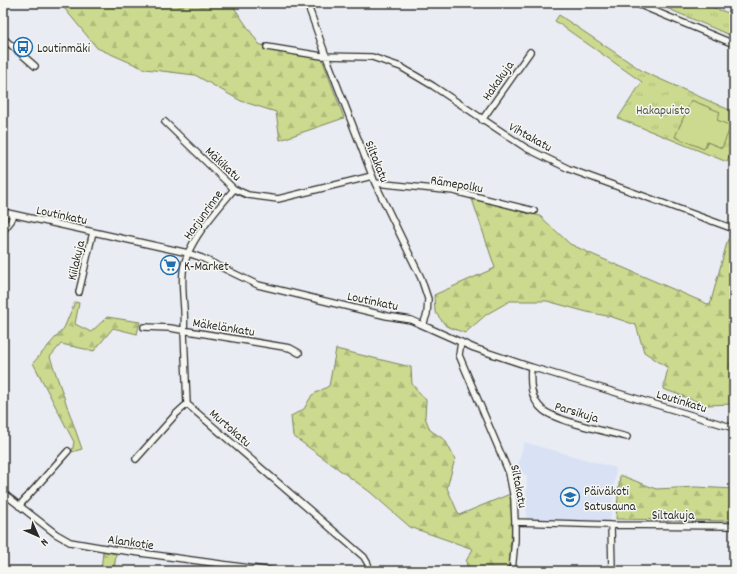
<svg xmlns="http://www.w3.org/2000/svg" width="737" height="574" viewBox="0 0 737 574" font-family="Dekko,sans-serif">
	<defs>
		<pattern id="grass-tufts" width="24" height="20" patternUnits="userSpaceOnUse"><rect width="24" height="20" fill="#cbda8e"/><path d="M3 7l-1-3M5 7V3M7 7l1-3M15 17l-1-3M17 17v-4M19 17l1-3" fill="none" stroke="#aebb7b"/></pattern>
		<pattern id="forest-firs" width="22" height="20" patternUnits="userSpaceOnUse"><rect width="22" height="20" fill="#cbda8e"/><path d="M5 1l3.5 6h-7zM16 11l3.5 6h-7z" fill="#aebb7b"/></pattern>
	</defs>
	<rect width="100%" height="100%" fill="#e9edf3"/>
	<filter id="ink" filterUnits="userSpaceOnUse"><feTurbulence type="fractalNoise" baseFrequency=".025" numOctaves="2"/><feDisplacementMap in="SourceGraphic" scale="8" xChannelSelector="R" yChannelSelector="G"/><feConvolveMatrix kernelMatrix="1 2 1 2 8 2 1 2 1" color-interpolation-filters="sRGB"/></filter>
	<g filter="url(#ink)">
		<path fill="#d9e2f4" d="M524 442 616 468 610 522 526 520 527 475 516 472Z"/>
		<path fill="url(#grass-tufts)" stroke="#7b825c" d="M655 3H700L734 15V37Z
			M559 15 644 72 734 112V143L727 162 618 118 642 82 555 21Z"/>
		<path fill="url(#forest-firs)" stroke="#7b825c" d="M60 3H231L259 44 267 47 321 56 344 118 280 140 276 112 241 101 195 75 145 69 97 48Z
			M472 199 540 216 570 244 596 256 710 305 728 239 734 241V404L707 405 663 389 668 368 644 352 636 325 612 317 587 312 547 301H510L487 314 465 333 446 326 435 312 434 295 495 268Z
			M75 302 79 303 75 324 91 332 107 317 140 322 137 334 113 328 94 351 61 344 50 357 82 449 72 452 74 442 33 363 64 328Z
			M336 349 411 367 412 384 426 400 425 417 430 430 445 440 455 459 447 488 459 515 510 494 512 523 509 571H468L466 561 473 549 410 527 370 492 293 436 291 416 304 409 312 395 329 386Z
			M620 475 656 489 696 487 734 489V521L616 519Z
			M103 551 116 554 114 571H101Z"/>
		<path fill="#cbda8e" stroke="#7b825c" d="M691 100 720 112 717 120 731 126 722 148 707 142 704 149 675 137Z"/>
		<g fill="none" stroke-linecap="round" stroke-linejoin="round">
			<g stroke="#2b2b2b" stroke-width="8">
				<path id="street" d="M307 3 326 56 375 183 421 278 428 299 427 314 423 325
					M635 3 734 44
					M3 38 35 66
					M267 47 322 56 372 57 401 67 433 86 526 148 569 169 734 229
					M482 120 530 52
					M165 122 234 189 248 195 278 199 372 176
					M375 183 454 191 534 211
					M234 189C216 212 186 242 183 272 181 292 186 312 184 331L187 404 364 557 368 564 369 571
					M3 212 188 253 202 258 258 285 387 316 411 320 474 348 531 367 734 428
					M3 231 11 221 13 215
					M79 292 93 232
					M144 327 170 328 290 348 299 353
					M461 342 459 355 509 473 514 499 515 522V540L512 571
					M531 367C530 382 530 399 543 410 555 421 609 432 627 437
					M136 459 176 414 187 404
					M3 493 56 534 70 542 111 549 272 571
					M19 506 68 451
					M515 522 611 525 734 526
					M611 525 612 570"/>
			</g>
			<use href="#street" stroke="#f6f6f2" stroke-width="5.5"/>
		</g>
	</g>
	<defs>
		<g id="bus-ring" transform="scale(1)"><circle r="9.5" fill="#f6f6f2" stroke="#1f6fb2" stroke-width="1.5"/><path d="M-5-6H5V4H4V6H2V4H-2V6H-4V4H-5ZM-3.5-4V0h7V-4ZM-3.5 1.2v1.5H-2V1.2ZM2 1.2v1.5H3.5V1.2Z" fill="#1f6fb2"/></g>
		<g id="supermarket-ring" transform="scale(1)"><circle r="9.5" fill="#f6f6f2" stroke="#1f6fb2" stroke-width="1.5"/><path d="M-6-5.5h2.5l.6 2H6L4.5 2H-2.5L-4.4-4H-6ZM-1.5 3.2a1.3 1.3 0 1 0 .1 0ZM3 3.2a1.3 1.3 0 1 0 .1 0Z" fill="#1f6fb2"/></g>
		<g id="school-ring" transform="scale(1)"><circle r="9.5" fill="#f6f6f2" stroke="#1f6fb2" stroke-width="1.5"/><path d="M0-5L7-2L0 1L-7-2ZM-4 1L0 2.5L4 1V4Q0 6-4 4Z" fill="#1f6fb2"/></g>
	</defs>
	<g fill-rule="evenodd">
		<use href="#bus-ring" x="23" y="47"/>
		<use href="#supermarket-ring" x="170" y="265"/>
		<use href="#school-ring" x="570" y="497"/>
	</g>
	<g text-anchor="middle" stroke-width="3" stroke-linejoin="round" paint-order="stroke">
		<g font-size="13" fill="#2b2b2b" stroke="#f6f6f2" text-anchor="start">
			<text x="37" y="52">Loutinmäki</text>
			<text x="184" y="270">K-Market</text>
			<text x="584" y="495">Päiväkoti<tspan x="584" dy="15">Satusauna</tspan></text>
		</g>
		<g font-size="13" fill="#2b2b2b" stroke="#f6f6f2">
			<text transform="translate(497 80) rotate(-55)" y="5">Hakakuja</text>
			<text transform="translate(531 136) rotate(29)" y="5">Vihtakatu</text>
			<text transform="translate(378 161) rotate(68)" y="5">Siltakatu</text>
			<text transform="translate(224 163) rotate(43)" y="5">Mäkikatu</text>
			<text transform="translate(457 183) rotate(10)" y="5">Rämepolku</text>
			<text transform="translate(62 214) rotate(12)" y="5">Loutinkatu</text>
			<text transform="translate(202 214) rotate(-54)" y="5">Harjunrinne</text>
			<text transform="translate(75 260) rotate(-77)" y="5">Kiilakuja</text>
			<text transform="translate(373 300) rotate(12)" y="5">Loutinkatu</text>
			<text transform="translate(224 326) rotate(9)" y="5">Mäkelänkatu</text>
			<text transform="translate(682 400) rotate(17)" y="5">Loutinkatu</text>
			<text transform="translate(577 411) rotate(17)" y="5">Parsikuja</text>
			<text transform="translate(231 427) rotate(41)" y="5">Murtokatu</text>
			<text transform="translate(520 486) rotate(79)" y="5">Siltakatu</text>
			<text x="673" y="519">Siltakuja</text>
			<text transform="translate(131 541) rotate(8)" y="5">Alankotie</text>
		</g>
		<g font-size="13" fill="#535744" stroke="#f6f6f2">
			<text x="663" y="114">Hakapuisto</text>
		</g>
	</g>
	<rect width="737" height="574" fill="none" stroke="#f6f6f2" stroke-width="16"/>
	<rect x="8" y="8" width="721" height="558" fill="none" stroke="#2b2b2b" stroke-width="1.5" filter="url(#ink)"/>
	<g transform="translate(38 536) rotate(135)" stroke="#f6f6f2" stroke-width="3" paint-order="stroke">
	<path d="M0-3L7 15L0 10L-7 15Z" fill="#2b2b2b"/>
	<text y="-6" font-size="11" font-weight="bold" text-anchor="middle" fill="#2b2b2b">N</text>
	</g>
</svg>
